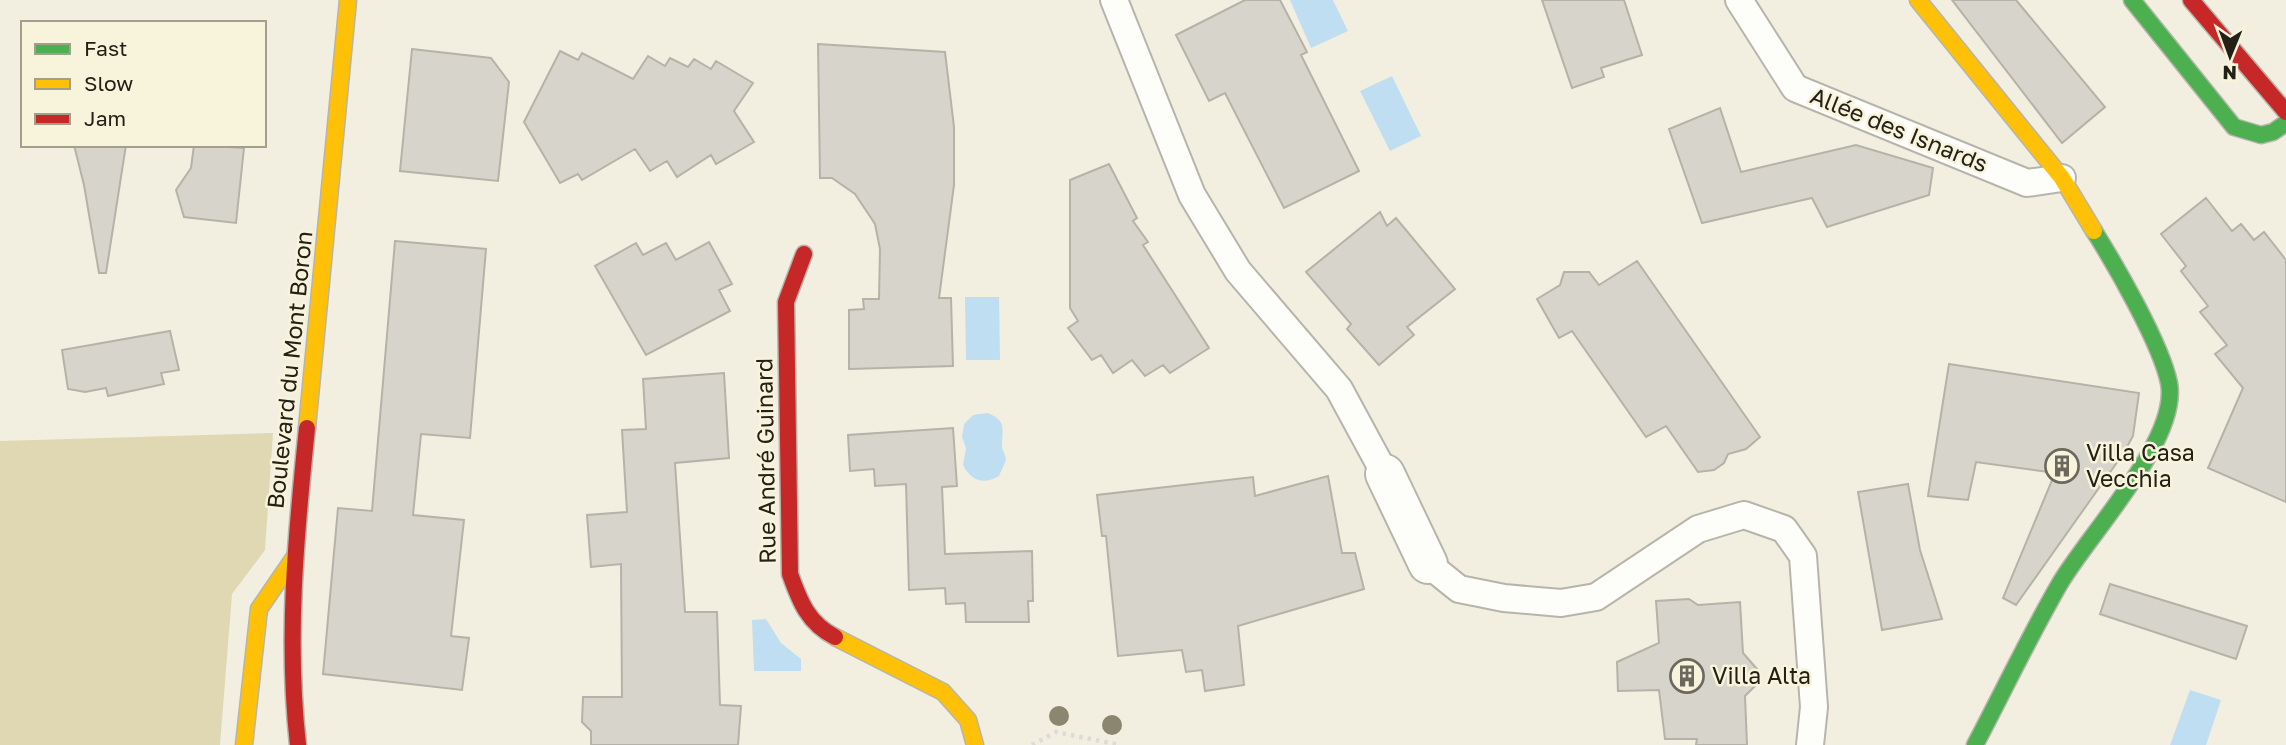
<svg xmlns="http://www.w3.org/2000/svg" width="2286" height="745" viewBox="0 0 2286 745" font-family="'Golos Text',sans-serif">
	<rect width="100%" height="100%" fill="#f2efe1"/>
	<path fill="#e0d8b3" d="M273 433 265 550 232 594 220 745H0V441Z"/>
	<path fill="#bfdef1" d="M1290 0H1333L1348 31 1311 48Z
		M1392 76 1421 136 1390 151 1360 91Z
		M965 297H999L1000 360H966Z
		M987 413C1007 420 1002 429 1002 444 1001 449 1006 455 1006 460L999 476C984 485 971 481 963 465L966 448 962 437 964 424 973 415Z
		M766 619 781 643 801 659V671H754L752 620Z
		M2190 690 2221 700 2206 745H2170Z"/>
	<path fill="#d7d5cb" stroke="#b5b2a8" stroke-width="2" d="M1245 0H1280L1307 52 1301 55 1359 171 1284 208 1225 93 1209 101 1176 35Z
		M1542 0H1624L1642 55 1601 68 1604 77 1572 88Z
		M1952 0H2016L2105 107 2062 143Z
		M818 44 945 52 954 127V185L939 298H951L953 366 849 369V310L864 309 863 299H879L880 249 875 224 855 194 832 178H820Z
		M412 49 491 58 509 82 498 181 400 171Z
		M560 51 578 60 582 53 633 79 648 56 665 66 670 58 688 67 694 59 711 69 716 61 753 83 734 111 754 142 716 164 711 155 677 177 667 161 650 171 635 149 582 180 578 174 560 183 524 122Z
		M1720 108 1741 172 1856 145 1933 168 1929 195 1827 227 1812 198 1702 223 1669 129Z
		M74 145H126L106 273H99L84 185Z
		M194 145 244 148 236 223 184 217 176 190 191 168Z
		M1109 164 1137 218 1133 221 1148 242 1143 245 1209 348 1170 373 1163 365 1145 376 1132 360 1113 373 1101 355 1092 360 1068 328 1078 321 1070 308V180Z
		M2206 198 2232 231 2241 224 2254 240 2264 232 2286 260V502L2208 468 2243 388 2215 354 2227 345 2200 312 2208 306 2181 271 2186 266 2161 234Z
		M1380 212 1387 226 1396 218 1455 289 1407 327 1414 335 1379 365 1347 329 1351 324 1306 272Z
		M395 241 486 249 470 438 421 434 413 515 464 520 451 636 469 638 462 690 323 674 338 508 372 511Z
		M709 242 732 284 719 290 730 311 646 355 595 266 636 243 643 255 666 243 676 260Z
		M1637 261 1760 437 1746 449 1728 454 1724 463 1714 470 1698 472 1666 426 1646 437 1572 331 1559 338 1537 299 1560 285 1564 272H1589L1599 285Z
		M170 331 179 370 161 373 164 384 108 396 106 388 85 392 68 389 62 350Z
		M1949 364 2139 393 2133 436 2123 454 2016 605 2003 598 2055 473 1976 462 1968 500 1928 496Z
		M724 373 729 458 675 463 685 612H717L720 705 741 706 738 745H591V731L582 722 583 697H622L621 564 591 567 587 515 627 512 622 430 646 429 643 379Z
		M953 428 957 486 942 487 945 554 1032 551 1033 601H1028L1029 622H966L965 603 946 604 945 588 909 590 906 484 875 486 874 469 850 471 848 435Z
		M1328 476 1342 553H1355L1364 589 1238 626 1244 685 1205 691 1202 670 1186 672 1182 650 1118 656 1106 536H1102L1097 495 1253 477 1255 496Z
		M1908 484 1920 550 1942 619 1882 630 1858 492Z
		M2110 584 2247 626 2236 659 2100 614Z
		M1689 599 1698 605 1740 602 1743 653 1757 669 1758 683 1745 696 1747 745H1696L1697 739H1665L1659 690 1618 691 1617 662 1659 643 1656 601Z"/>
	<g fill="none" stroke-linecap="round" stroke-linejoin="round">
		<g stroke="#b7b5ab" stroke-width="30">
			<path id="lane" d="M1114 0 1192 195 1238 271 1339 389 1385 474
				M1739 0 1795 88 2027 183 2062 178
				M1428 564 1459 589 1504 598 1561 603 1596 597 1698 529 1744 515 1784 529 1803 556 1814 707 1810 745"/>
		</g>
		<g stroke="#b7b5ab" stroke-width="42">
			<path id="street" d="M1385 474 1428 564"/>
		</g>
		<g stroke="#b7b5ab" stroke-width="19">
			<path id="fast" d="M2132 0 2234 127 2261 135 2273 132 2286 123
				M1975 745C2003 692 2029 637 2059 585 2087 536 2180 440 2169 383 2161 344 2116 266 2094 231"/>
		</g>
		<g stroke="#b7b5ab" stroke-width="19">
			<path id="slow" d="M1918 0 2062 178 2094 231
				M307 428 348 0
				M835 637 943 692 968 720 975 745
				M244 745 259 609 294 558"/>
		</g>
		<g stroke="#b7b5ab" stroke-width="19">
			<path id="jam" d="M2191 0 2286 112
				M804 254 786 302 790 574C800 602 808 623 835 637
				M298 745C286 639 296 534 307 428"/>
		</g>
		<path stroke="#dddbd8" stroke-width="4.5" stroke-dasharray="3.5 5" stroke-linecap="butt" d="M1032 745 1056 732 1120 745"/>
		<use href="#lane" stroke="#fdfdfa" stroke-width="26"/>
		<use href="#street" stroke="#fdfdfa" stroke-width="38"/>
		<use href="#fast" stroke="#4caf50" stroke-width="16"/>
		<use href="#slow" stroke="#ffc107" stroke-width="16"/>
		<use href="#jam" stroke="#c62828" stroke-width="16"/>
	</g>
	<g fill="#8b8670">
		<circle cx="1059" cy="716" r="10"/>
		<circle cx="1112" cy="725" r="10"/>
	</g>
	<defs>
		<g id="building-ring" transform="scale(1.75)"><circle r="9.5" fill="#f8f3db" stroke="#6b685e" stroke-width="1.5"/><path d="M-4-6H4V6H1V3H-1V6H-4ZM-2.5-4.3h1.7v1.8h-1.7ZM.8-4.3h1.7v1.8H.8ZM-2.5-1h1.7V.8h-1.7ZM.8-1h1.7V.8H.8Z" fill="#6b685e"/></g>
	</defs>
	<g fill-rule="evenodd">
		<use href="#building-ring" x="2062" y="466"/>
		<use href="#building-ring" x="1687" y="676"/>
	</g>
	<g text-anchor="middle" stroke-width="5" stroke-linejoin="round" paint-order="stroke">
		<g font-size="23" fill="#222017" stroke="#f8f3db">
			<text transform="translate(1899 130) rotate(22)" y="8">Allée des Isnards</text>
			<text transform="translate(290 370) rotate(-84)" y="8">Boulevard du Mont Boron</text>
			<text transform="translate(766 461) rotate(-91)" y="8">Rue André Guinard</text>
		</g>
		<g font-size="23" fill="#222017" stroke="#f8f3db" text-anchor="start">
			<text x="2086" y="461">Villa Casa<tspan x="2086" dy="26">Vecchia</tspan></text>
			<text x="1712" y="684">Villa Alta</text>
		</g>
	</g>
	<rect x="21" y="21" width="245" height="126" fill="#f8f3db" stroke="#a29f8d" stroke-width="2"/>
	<rect x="35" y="44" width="35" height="10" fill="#4caf50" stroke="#a29f8d" stroke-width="2"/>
	<text x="84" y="56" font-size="21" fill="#222017">Fast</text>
	<rect x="35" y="79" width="35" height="10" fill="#ffc107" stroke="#a29f8d" stroke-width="2"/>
	<text x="84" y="91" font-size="21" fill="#222017">Slow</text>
	<rect x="35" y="114" width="35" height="10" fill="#c62828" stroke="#a29f8d" stroke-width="2"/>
	<text x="84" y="126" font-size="21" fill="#222017">Jam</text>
	<g transform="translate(2230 56) rotate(181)" stroke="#f8f3db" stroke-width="5" paint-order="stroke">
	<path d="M0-5L12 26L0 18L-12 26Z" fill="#222017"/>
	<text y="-10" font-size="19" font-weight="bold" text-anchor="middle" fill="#222017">N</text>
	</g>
</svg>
